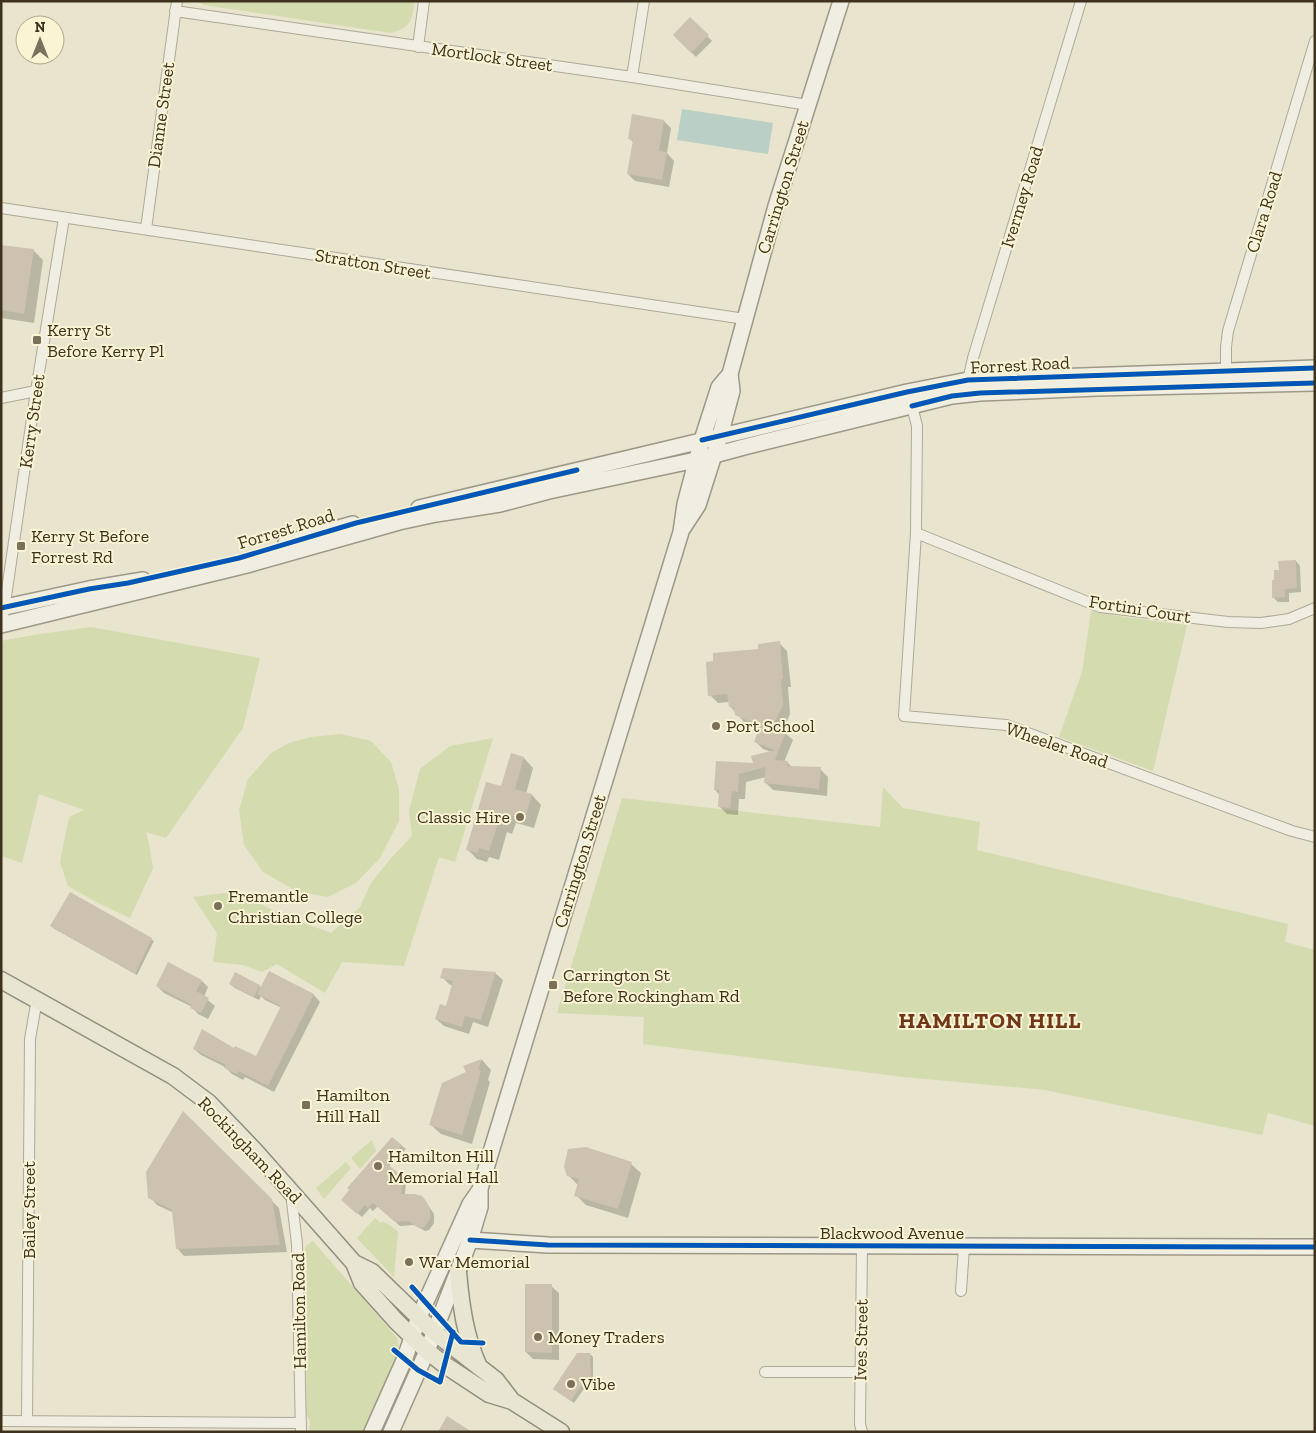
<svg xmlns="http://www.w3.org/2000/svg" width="1316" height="1433" viewBox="0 0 1316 1433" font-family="'Zilla Slab',serif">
	<rect width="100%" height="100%" fill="#e8e4ce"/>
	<path fill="#d4dbaf" d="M197 1H415C412 20 411 28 391 33L204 5Z
		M1091 611 1117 616 1187 625 1153 771 1059 737 1082 672Z
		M91 627 260 658 243 728 166 838 146 832 149 844 153 868 130 918 98 903 68 886 60 862 69 817 84 810 39 794 22 863 1 856V641L34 635Z
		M340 734 371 741 391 762 399 789V821L380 858 356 883 328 897 296 891 263 872 244 845 239 810 248 779 271 753 289 743 311 737Z
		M493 738 455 862 439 857 404 966 342 962 325 993 277 964 262 972 243 965 213 962 217 933 193 897 225 893 256 902 283 915 331 933 360 907 371 883 392 857 412 836 409 811 420 769 450 746Z
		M883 787 903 808 980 822 977 850 1288 924 1285 942 1315 950V1126L1268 1113 1262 1135 1045 1090 903 1077 643 1044 644 1017 557 1013 622 798 880 827Z
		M372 1140 376 1151 360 1169 351 1158Z
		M346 1162 351 1168 324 1199 316 1188Z
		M375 1218 381 1223 382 1221 391 1226 398 1232 394 1277 357 1238Z
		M313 1241 397 1338 399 1349 364 1432H309L310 1421 306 1414 307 1262 305 1247Z"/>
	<path fill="#bacfc5" d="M682 109 773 123 768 154 677 140Z"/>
	<path fill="#0003" d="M690 19 712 41 696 57 674 35Z
		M664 121 671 128 667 153 674 161 669 187 635 181 628 174 634 143 629 138Z
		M1 246 33 250 43 260 34 323 1 318Z
		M1296 561 1300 566 1301 592 1289 593V602H1278L1273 597 1276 581 1280 571Z
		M779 643 787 651 791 687H788L790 714 783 731 793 740 784 762H787L792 767 820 769 828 777 827 796 773 790 765 782 766 777 746 782 745 799H739L738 815 727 814 719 806 720 795 715 790 717 762 755 765 771 752 763 749 755 741 760 729 744 722 730 706 729 702 718 703 710 695 760 650Z
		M524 758 533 768 526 794 532 795 541 805 534 828 516 823 512 834 507 832 499 860 489 857 487 862 477 859 467 849 502 788Z
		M71 894 154 941 137 975 53 928Z
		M236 973 262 988 269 973 314 995 320 1002 274 1092 245 1077 243 1080 232 1074 225 1067 201 1055 194 1049 235 1050 256 1058 282 1008 265 1000 261 996 259 1000 235 988 230 984Z
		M495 973 503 980 488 1027 473 1022 469 1034 444 1026 436 1019 447 1008 453 986 449 984 442 977Z
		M202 981 208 987 204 997 215 1006 208 1019 198 1014 192 1007 164 993 157 986Z
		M482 1060 491 1070 488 1080 490 1082 472 1144 441 1134 431 1125 467 1073 464 1067Z
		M183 1113 279 1208 287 1252 184 1256 177 1248 174 1213 157 1205 150 1197Z
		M392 1138 406 1149 389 1166 406 1182 405 1195 426 1202 434 1214V1223L429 1230 425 1231 414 1225 400 1226 378 1206 373 1211 370 1208 362 1217 347 1204Z
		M631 1164 641 1173 628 1218 586 1205 576 1195 579 1186 568 1175Z
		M551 1286 559 1293V1360L533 1359 526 1352Z
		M590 1354 593 1357V1380H590L574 1403 554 1389Z"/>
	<path fill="#ccc2af" d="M690 17 709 35 691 53 673 35Z
		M632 114 664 120 659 151 667 152 662 180 627 174 633 140 628 139Z
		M1 245 34 249 24 314 1 310Z
		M1296 560 1297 588 1285 589V597L1272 598V580H1274V570H1279L1278 561Z
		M780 641 783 679H781L783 705 773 726 786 731 775 760 788 761 787 766 821 767 819 789 764 783 766 767 739 774 738 792 732 791 730 808 718 807 719 790H714L716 761 753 763 751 756 775 750 754 742 760 726 735 715 734 707H729L727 694 708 696 706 662 713 661V653L758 649V644Z
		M511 753 524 757 515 789 532 794 525 819 506 814 503 825 498 823 489 851 479 848 478 853 466 850 486 782 501 786Z
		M70 892 152 938 135 974 50 926Z
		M168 962 202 980 196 991 209 998 201 1013 190 1008 192 1005 156 986Z
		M443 968 496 972 481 1020 465 1016 462 1027 435 1019 440 1004 446 1006 453 981 440 978Z
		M269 971 314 994 268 1086 238 1071 237 1074 224 1068 226 1065 193 1049 202 1029 234 1048 235 1046 256 1056 281 1006 257 994Z
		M235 972 260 985 254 997 229 984Z
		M482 1059 478 1070 481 1071 462 1135 429 1125 442 1083 466 1072 463 1066Z
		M183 1111 272 1199 280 1245 176 1249 172 1210 148 1198 146 1172Z
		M392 1137 402 1145 385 1162 403 1177 401 1194H414L422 1196 426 1201 430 1209V1218L425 1227 420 1228 408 1221 395 1222 373 1203 368 1208 365 1205 357 1214 341 1200 349 1190 347 1188Z
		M586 1147 632 1162 618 1209 574 1196 579 1179 567 1176 564 1167 568 1149Z
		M525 1284H552V1353L525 1352Z
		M577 1353H590L591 1378 587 1377 571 1401 553 1389Z
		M447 1416 472 1432H438Z"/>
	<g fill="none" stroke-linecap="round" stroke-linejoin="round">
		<g stroke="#aea997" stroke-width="12">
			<path id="street" d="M175 11 632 77 808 105
				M418 47 424 1
				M632 77 644 1
				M1 208 745 319
				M146 229 177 1
				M1226 377V347L1228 331 1315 41
				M967 385 973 358 1081 1
				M1 398 36 391
				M911 402 917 426 916 533 904 716 1006 725 1292 831 1315 837
				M916 533 1100 607 1228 622 1261 623 1289 619 1315 608
				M2 624 36 391 64 218
				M291 1193 297 1244 301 1432
				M961 1291 964 1247
				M765 1372H860
				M1 1421 301 1423
				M27 1421 30 1039 37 999
				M862 1432 860 1424 862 1247"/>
		</g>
		<g stroke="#9e9887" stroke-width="18">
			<path id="secondary" d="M419 508 907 392 968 380 1315 368
				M683 528 698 505 720 436 732 391 730 374
				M286 543 353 524
				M1 608 89 589 143 580
				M1 625 247 565 399 522 436 514 500 504 549 491 696 460 744 447 952 396 980 393 1097 388 1315 383
				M470 1240 548 1245 1315 1247
				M372 1432 405 1358 419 1317 470 1204 479 1191
				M391 1432 427 1351 470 1240 480 1207V1189L490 1155 681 532 685 504 702 440 719 387 730 374 776 206 841 1"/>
		</g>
		<g stroke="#938e7e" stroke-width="19">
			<path id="primary" d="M1 980 173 1076 209 1103 255 1151 354 1263 362 1283 396 1321 427 1351 445 1365 489 1394 512 1401 561 1432
				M354 1263 372 1272 434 1332 496 1380 512 1401
				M458 1272C461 1306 465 1336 479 1367"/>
		</g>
		<use href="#street" stroke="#f0ede2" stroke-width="10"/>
		<use href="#secondary" stroke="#f0ede2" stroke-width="15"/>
		<use href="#primary" stroke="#e8e5d2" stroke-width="16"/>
		<g stroke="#faf4d5" stroke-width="8">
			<path id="cycleway" d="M912 406 952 396 980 393 1315 383
				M702 440 907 392 968 380 1315 368
				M1 608 89 589 128 583 239 558 356 523 577 470
				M470 1240 548 1245 1315 1247
				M412 1287 461 1342 483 1343
				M394 1350 418 1370 440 1382 453 1332"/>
		</g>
		<use href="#cycleway" stroke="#0057b8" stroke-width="5"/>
	</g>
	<g fill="#7a705b" stroke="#faf4d5" stroke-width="2">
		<rect x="32" y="335" width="10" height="10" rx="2.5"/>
		<rect x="16" y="541" width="10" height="10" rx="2.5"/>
		<circle cx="716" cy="726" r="5"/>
		<circle cx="520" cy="817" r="5"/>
		<circle cx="218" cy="906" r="5"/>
		<rect x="548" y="980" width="10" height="10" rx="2.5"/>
		<rect x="301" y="1100" width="10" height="10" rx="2.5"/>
		<circle cx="378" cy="1166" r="5"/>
		<circle cx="409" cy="1262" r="5"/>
		<circle cx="538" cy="1337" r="5"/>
		<circle cx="571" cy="1384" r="5"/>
	</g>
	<g text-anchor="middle" stroke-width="4" stroke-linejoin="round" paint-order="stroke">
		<g font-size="18" fill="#3f321d" stroke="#faf4d5">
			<text transform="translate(492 57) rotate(8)" y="6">Mortlock Street</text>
			<text transform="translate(161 115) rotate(-82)" y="6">Dianne Street</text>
			<text transform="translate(783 187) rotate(-73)" y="6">Carrington Street</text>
			<text transform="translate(1022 197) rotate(-73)" y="6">Ivermey Road</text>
			<text transform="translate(1264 212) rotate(-73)" y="6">Clara Road</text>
			<text transform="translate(373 264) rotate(9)" y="6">Stratton Street</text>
			<text transform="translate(1020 365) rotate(-3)" y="6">Forrest Road</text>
			<text transform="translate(32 421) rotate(-82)" y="6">Kerry Street</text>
			<text transform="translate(286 529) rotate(-17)" y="6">Forrest Road</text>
			<text transform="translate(1140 609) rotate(9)" y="6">Fortini Court</text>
			<text transform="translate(1057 745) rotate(19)" y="6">Wheeler Road</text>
			<text transform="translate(580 861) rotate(-73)" y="6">Carrington Street</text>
			<text transform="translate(250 1150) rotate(46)" y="6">Rockingham Road</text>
			<text transform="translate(29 1210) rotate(-90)" y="6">Bailey Street</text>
			<text x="892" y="1239">Blackwood Avenue</text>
			<text transform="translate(299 1311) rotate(-91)" y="6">Hamilton Road</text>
			<text transform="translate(861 1340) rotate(-89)" y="6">Ives Street</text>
		</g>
		<g font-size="18" fill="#3f321d" stroke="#faf4d5" text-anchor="start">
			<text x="47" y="336">Kerry St<tspan x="47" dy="21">Before Kerry Pl</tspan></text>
			<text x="31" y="542">Kerry St Before<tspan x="31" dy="21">Forrest Rd</tspan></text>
			<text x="726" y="732">Port School</text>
			<text x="510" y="823" text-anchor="end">Classic Hire</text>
			<text x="228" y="902">Fremantle<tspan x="228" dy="21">Christian College</tspan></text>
			<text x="563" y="981">Carrington St<tspan x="563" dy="21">Before Rockingham Rd</tspan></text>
			<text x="316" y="1101">Hamilton<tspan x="316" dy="21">Hill Hall</tspan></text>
			<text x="388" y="1162">Hamilton Hill<tspan x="388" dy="21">Memorial Hall</tspan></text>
			<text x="419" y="1268">War Memorial</text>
			<text x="548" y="1343">Money Traders</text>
			<text x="581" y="1390">Vibe</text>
		</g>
		<g font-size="22" font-weight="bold" letter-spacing="1" fill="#713717" stroke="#faf4d5">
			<text x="990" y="1028">HAMILTON HILL</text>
		</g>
	</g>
	<rect width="1316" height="1433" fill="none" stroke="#3f321d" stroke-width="5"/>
	<g transform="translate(40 40)"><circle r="24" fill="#faf4d5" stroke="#afa68b"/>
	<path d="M0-4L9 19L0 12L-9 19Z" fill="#7a705b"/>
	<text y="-8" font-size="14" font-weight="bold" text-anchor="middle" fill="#3f321d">N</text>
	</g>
</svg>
